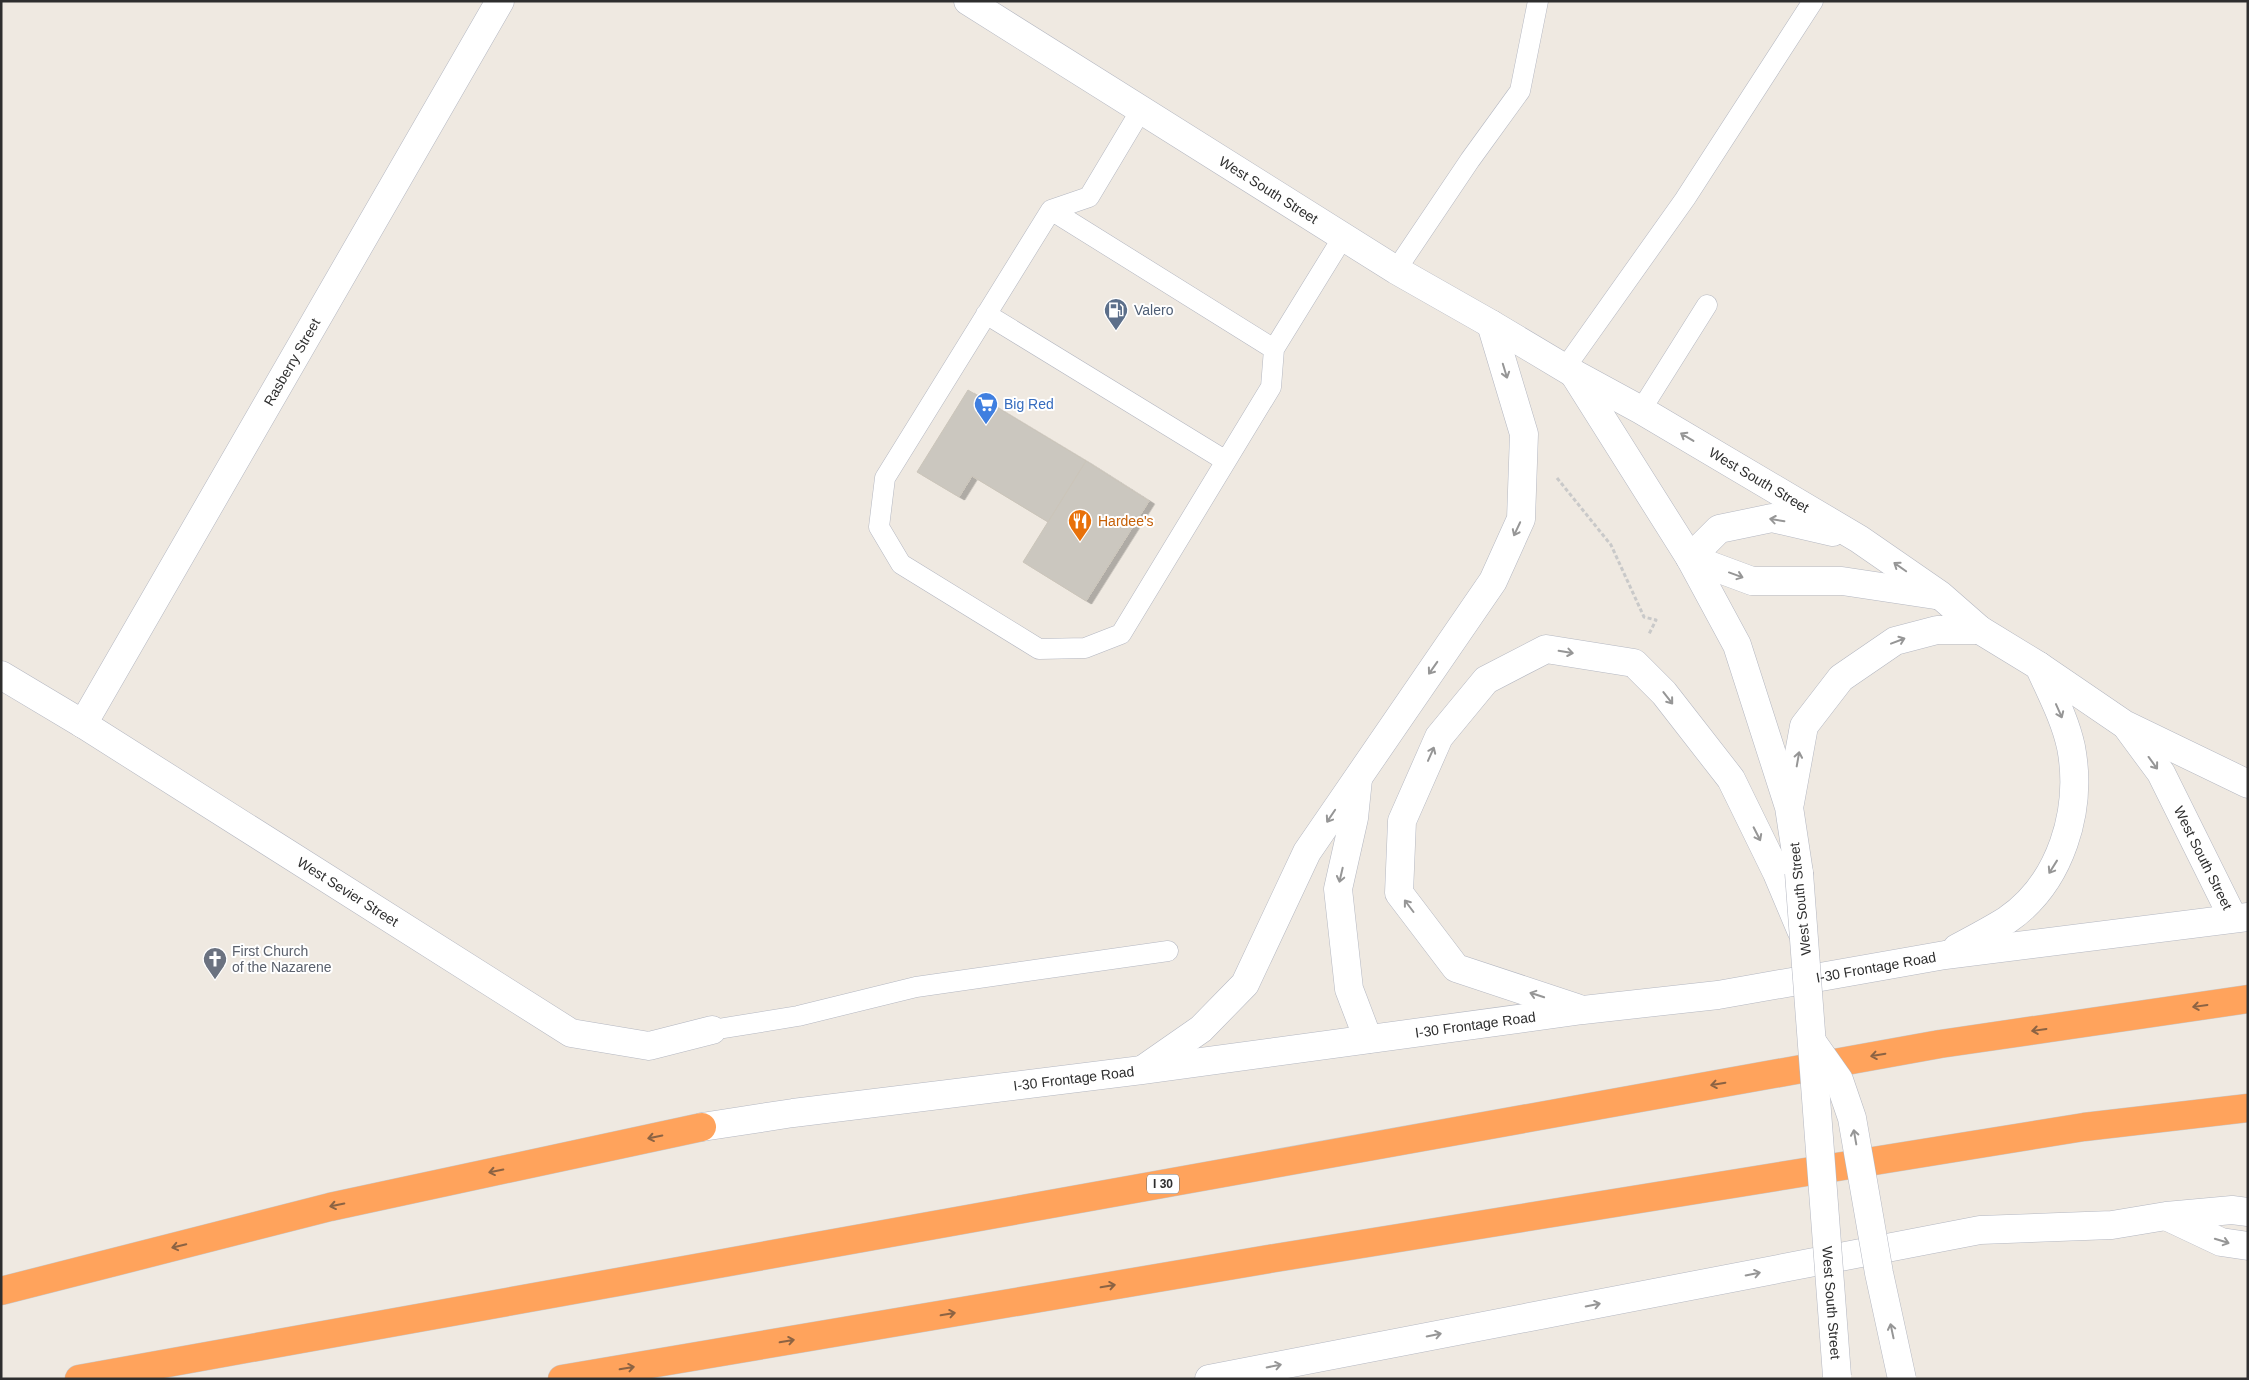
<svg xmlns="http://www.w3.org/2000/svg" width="2249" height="1380" viewBox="0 0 2249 1380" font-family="Arial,sans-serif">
	<defs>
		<filter id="shadow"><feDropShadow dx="5.5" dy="3" stdDeviation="0" flood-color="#0004"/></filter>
	</defs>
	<rect width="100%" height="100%" fill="#efe9e1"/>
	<path fill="#cbc7bf" stroke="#cbc5ba" filter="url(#shadow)" d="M968 390 1086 461 1048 522 972 476 959 497 917 472Z
		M1086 461 1149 501 1086 601 1023 562Z"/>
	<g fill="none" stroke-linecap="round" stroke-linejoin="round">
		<g stroke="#b4b7c1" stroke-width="21">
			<path id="lane" d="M1141 110 1089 197 1051 210 885 478 879 527 901 564 1039 649 1085 648 1121 634 1271 387 1274 349 1343 237
				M1051 210 1274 349
				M1396 270 1470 160 1520 91 1538 1
				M986 314 1226 461
				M1565 368 1685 199 1813 1
				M1641 410 1707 305
				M712 1030 798 1016 916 987 1168 951"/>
		</g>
		<g stroke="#b4b7c1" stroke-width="29">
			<g id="street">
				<path id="s1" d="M1 675 83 724 571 1033 649 1046 712 1030"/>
				<path id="s2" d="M83 724 500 1"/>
			</g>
		</g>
		<g stroke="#b4b7c1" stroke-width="29">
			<g id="secondary">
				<path id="s3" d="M968 1 1396 270 1491 324 1573 373 1641 410 1859 539 1940 595 1980 630 2039 666 2124 724 2248 784"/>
				<path d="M1574 374 1690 558 1737 645 1789 807 1799 873"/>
				<path d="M1833 532 1772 518 1719 529 1690 558 1752 581H1842L1935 595"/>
				<path id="s4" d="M2127 727 2161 773 2233 918"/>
				<path d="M1358 779 1354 818 1338 889 1349 989 1368 1039"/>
				<path d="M1790 803 1804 726 1841 678 1895 641 1937 630H1980"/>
				<path d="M1957 948C1974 939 1991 930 2007 920 2061 883 2083 810 2071 747 2065 719 2051 693 2039 666"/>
				<path d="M1577 1008 1456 968 1399 893 1402 821 1439 737 1486 680 1546 649 1634 663 1664 693 1731 779 1777 873 1801 930"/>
				<path d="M1145 1068 1201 1029 1245 984 1307 852 1493 581 1521 519 1524 434 1491 324"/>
				<path id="s5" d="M702 1127 793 1113 1142 1070 1583 1010 1718 995 1945 955 2248 917"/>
				<path d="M2168 1217 2221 1242 2248 1246"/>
				<path d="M1209 1379 1980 1230 2112 1225 2166 1216 2232 1210 2248 1212"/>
			</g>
		</g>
		<g stroke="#c9c9c9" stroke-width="29">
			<path id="highway" d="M1 1291 330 1207 702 1127
				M79 1379 1940 1044 2248 999
				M562 1379 1275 1258 2084 1127 2248 1108"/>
		</g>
		<path stroke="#c9c9c9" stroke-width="3" stroke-dasharray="4 2.5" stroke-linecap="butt" d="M1557 478 1611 545 1644 617 1656 620 1649 634"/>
		<use href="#lane" stroke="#fff" stroke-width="20"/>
		<use href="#street" stroke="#fff" stroke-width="28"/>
		<use href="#secondary" stroke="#fff" stroke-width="28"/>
		<use href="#highway" stroke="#ffa35c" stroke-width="28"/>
		<g stroke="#b4b7c1" stroke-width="29" stroke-linecap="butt">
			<g id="secondary-bridge">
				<path id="s6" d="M1799 873 1837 1376"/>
				<path d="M1813 1043 1839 1080 1852 1118 1879 1273 1902 1379"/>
			</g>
		</g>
		<use href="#secondary-bridge" stroke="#fff" stroke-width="28"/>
	</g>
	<defs><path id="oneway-shaft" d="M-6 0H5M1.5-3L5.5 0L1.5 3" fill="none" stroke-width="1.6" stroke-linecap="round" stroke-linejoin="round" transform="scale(1.25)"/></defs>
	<g stroke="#969696">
		<use href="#oneway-shaft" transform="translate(1505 371) rotate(73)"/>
		<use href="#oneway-shaft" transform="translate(1687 437) rotate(-149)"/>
		<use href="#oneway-shaft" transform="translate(1777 520) rotate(-171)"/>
		<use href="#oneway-shaft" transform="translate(1517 529) rotate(115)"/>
		<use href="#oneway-shaft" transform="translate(1900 567) rotate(-145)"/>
		<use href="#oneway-shaft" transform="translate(1736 575) rotate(20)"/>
		<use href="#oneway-shaft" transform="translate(1898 641) rotate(-21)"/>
		<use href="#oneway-shaft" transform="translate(1566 652) rotate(9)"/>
		<use href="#oneway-shaft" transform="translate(1433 668) rotate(125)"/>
		<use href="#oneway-shaft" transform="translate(1668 698) rotate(52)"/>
		<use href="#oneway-shaft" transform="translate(2059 711) rotate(66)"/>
		<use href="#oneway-shaft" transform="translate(1431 754) rotate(-66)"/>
		<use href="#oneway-shaft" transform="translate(1798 759) rotate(-80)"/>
		<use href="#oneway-shaft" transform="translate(2153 763) rotate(54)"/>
		<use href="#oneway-shaft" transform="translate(1331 816) rotate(124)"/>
		<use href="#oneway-shaft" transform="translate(1757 834) rotate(63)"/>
		<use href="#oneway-shaft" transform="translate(2053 867) rotate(122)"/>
		<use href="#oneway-shaft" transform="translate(1341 875) rotate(103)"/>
		<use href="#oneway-shaft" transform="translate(1409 906) rotate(-127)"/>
		<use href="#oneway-shaft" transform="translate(1537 995) rotate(-162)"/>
		<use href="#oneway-shaft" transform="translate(1855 1137) rotate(-100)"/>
		<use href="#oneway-shaft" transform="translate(2222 1241) rotate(17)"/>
		<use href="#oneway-shaft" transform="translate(1753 1274) rotate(-11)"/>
		<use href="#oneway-shaft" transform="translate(1593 1305) rotate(-11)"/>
		<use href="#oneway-shaft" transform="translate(1892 1331) rotate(-102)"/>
		<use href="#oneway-shaft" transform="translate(1434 1335) rotate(-11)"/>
		<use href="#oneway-shaft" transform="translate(1274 1366) rotate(-11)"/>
	</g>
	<g stroke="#8c6343">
		<use href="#oneway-shaft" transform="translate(2200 1006) rotate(172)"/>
		<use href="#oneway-shaft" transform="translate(2039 1030) rotate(172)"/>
		<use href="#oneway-shaft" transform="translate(1878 1055) rotate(170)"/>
		<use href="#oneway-shaft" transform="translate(1718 1084) rotate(170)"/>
		<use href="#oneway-shaft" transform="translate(655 1137) rotate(168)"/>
		<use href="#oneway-shaft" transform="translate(496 1171) rotate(168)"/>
		<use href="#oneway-shaft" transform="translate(337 1205) rotate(168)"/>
		<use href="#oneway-shaft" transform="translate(179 1246) rotate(166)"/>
		<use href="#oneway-shaft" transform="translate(1108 1286) rotate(-10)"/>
		<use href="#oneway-shaft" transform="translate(948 1314) rotate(-10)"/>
		<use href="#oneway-shaft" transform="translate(787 1341) rotate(-10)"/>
		<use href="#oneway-shaft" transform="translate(627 1368) rotate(-10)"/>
	</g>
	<defs>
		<g id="fuel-pin" transform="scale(1.25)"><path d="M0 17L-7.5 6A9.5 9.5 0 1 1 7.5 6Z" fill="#5c6f8a" stroke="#fff"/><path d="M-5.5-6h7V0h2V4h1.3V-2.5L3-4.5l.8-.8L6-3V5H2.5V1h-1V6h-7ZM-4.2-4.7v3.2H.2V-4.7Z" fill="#fff"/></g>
		<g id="supermarket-pin" transform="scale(1.25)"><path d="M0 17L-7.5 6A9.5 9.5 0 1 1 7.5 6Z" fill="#3f7fe0" stroke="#fff"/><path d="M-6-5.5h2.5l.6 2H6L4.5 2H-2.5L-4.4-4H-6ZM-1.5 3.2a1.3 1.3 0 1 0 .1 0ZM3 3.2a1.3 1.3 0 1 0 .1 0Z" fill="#fff"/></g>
		<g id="restaurant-pin" transform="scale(1.25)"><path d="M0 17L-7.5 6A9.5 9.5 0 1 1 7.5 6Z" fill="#e8710a" stroke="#fff"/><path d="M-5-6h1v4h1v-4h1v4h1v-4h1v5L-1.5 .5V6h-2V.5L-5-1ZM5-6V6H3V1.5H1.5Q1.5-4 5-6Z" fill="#fff"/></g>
		<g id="church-pin" transform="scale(1.25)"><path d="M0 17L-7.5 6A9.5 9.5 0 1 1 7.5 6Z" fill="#6b7280" stroke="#fff"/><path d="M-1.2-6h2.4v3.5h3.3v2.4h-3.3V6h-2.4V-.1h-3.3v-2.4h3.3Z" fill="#fff"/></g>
	</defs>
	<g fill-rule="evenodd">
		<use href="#fuel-pin" x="1116" y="310"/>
		<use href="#supermarket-pin" x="986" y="404"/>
		<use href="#restaurant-pin" x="1080" y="521"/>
		<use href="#church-pin" x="215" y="959"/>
	</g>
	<g text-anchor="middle" stroke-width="4" stroke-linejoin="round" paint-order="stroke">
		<rect fill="#fff" stroke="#6d6d6d" stroke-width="1" x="1147" y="1174.5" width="32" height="19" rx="4"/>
		<g font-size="12" font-weight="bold" fill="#2e2e2e">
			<text x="1163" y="1188">I 30</text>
		</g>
		<g font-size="14" fill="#2e2e2e" stroke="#fff">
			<text dy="5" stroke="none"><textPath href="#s3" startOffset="355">West South Street</textPath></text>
			<text dy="5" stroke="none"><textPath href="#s2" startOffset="418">Rasberry Street</textPath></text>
			<text dy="5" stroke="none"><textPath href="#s3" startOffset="925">West South Street</textPath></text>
			<text dy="5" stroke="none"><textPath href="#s4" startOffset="152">West South Street</textPath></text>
			<text dy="5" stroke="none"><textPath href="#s1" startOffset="409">West Sevier Street</textPath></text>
			<text transform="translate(1800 899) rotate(-96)" y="5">West South Street</text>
			<text dy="5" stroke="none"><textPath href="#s5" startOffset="1185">I-30 Frontage Road</textPath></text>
			<text dy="5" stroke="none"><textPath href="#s5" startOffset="780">I-30 Frontage Road</textPath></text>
			<text dy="5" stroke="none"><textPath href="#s5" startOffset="375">I-30 Frontage Road</textPath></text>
			<text dy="5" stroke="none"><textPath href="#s6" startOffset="431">West South Street</textPath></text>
		</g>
		<g font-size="14" fill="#4e5e75" stroke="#fff" text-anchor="start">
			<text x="1134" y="315">Valero</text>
		</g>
		<g font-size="14" fill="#366cbe" stroke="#fff" text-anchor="start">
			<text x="1004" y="409">Big Red</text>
		</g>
		<g font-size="14" fill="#c56008" stroke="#fff" text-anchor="start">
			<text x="1098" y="526">Hardee's</text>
		</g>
		<g font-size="14" fill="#5b616d" stroke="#fff" text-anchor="start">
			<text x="232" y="956">First Church<tspan x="232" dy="16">of the Nazarene</tspan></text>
		</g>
	</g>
	<rect width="2249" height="1380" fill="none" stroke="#2e2e2e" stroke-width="5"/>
</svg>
